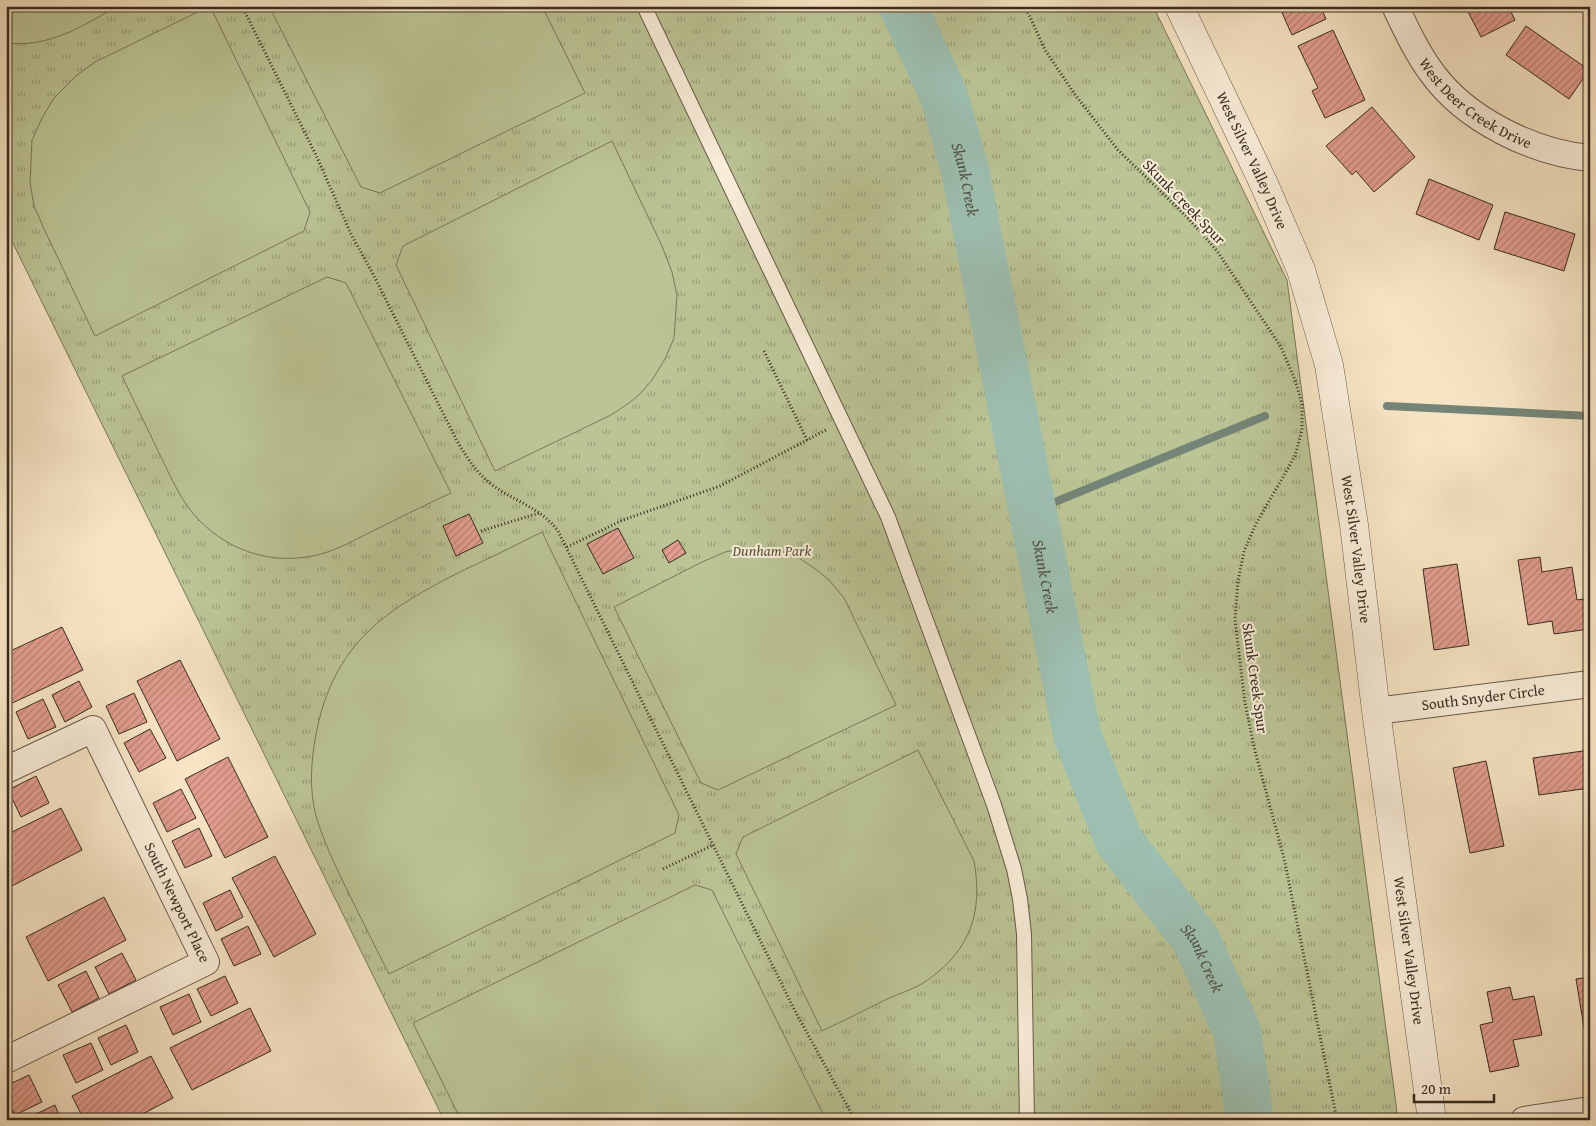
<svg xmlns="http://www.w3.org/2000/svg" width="1596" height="1126" viewBox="0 0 1596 1126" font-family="'Gentium Book Plus',serif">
	<defs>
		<pattern id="grass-tufts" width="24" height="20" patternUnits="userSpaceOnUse" patternTransform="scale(1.25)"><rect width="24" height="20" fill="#bbc495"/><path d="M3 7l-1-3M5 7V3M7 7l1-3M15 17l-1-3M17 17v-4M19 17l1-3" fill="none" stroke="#999f79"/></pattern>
		<pattern id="building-hatch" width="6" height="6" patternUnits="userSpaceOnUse" patternTransform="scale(1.25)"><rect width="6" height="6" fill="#e29d8e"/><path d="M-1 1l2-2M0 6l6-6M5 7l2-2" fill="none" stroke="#b88073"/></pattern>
	</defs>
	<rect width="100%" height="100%" fill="#f6e4c4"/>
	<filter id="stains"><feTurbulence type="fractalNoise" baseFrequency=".004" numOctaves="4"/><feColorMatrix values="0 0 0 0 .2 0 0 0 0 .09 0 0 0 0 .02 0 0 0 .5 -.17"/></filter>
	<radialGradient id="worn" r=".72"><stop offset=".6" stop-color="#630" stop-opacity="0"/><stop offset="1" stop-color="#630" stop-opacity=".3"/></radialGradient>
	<path fill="url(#grass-tufts)" stroke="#79785a" d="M6 6H1153L1287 280 1398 1120H444L6 229Z"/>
	<path fill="#bbc495" stroke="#79785a" d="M6 6H118C82 26 50 48 6 43Z
		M210 6 310 212 304 231 95 336 45 231 34 206 30 183 32 140 42 118 54 98 77 75 95 62Z
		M269 6H542L585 93 380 193 361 187Z
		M612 141 662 246 672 272 677 295 674 338 665 359 652 380 639 395 629 403 611 415 495 471 396 265 403 246Z
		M327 277 346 283 451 493C425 505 399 518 373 531 356 539 339 549 321 554 276 566 231 553 199 520 181 502 171 477 160 455 147 429 135 402 122 376Z
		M542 532 679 815 675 833 389 974C375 947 362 920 348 892 336 867 324 843 316 816 309 789 311 761 316 734 334 642 386 609 464 570 490 558 516 545 542 532Z
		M745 548 781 551 799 558 817 570 830 581 844 598 896 705 718 790 701 783 614 607 702 562 725 552Z
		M918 750 974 861C983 911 971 949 929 979 917 988 901 993 887 999 865 1010 843 1021 822 1031L736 854 743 837Z
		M695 885 712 890 826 1120H461L413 1023Z"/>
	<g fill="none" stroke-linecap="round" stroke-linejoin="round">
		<path stroke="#748476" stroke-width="8" d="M1387 406 1590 416
			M1033 511 1265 416"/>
		<path stroke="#9dbfb1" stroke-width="48" id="s1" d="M903 6 944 96 965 171 1077 735 1119 841 1196 940 1237 1031 1250 1120"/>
	</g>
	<path fill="url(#building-hatch)" stroke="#372c1e" d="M1279 6H1320L1326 19 1292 35Z
		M1465 6H1508L1515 20 1481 37Z
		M1526 26 1589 70 1569 99 1506 55Z
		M1333 30 1365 100 1325 118 1312 91 1318 88 1298 46Z
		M1372 107 1415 157 1374 192 1356 171 1352 175 1326 146Z
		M1429 179 1493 205 1479 240 1416 214Z
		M1505 212 1575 234 1564 271 1494 249Z
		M469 514 483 543 456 556 443 526Z
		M618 528 634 558 603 574 587 544Z
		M678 540 686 553 669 563 662 550Z
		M1540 557 1542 572 1572 567 1577 600 1584 599 1589 629 1554 634 1552 621 1528 625 1518 560Z
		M1457 564 1469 645 1434 650 1423 569Z
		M62 627 83 670 6 706V653Z
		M180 660 220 739 177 761 137 681Z
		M79 681 92 707 65 722 52 695Z
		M134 693 147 722 119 734 106 706Z
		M43 699 56 727 28 739 16 712Z
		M150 729 166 758 139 772 124 743Z
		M1590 750V788L1539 795 1533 758Z
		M228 757 268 837 225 858 185 779Z
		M1486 761 1504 846 1470 853 1453 768Z
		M36 776 49 803 21 817 8 790Z
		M181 789 196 818 167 832 153 803Z
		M61 808 82 850 6 889V835Z
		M199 828 212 856 185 868 172 841Z
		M275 856 316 934 274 957 232 878Z
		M230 890 243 917 216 931 203 903Z
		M104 897 126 940 48 981 26 937Z
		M248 926 261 954 234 966 221 939Z
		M122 953 136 980 109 994 95 967Z
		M86 971 99 998 72 1012 58 985Z
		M225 976 238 1003 211 1016 197 989Z
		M1590 977V1058H1589L1576 979Z
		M1510 987 1513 1000 1534 996 1542 1035 1513 1040 1519 1066 1490 1072 1480 1025 1493 1022 1487 992Z
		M189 994 201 1022 173 1035 160 1007Z
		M250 1008 271 1051 192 1090 170 1048Z
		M126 1025 138 1052 111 1065 98 1038Z
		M91 1043 103 1070 76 1083 63 1055Z
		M151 1056 173 1098 131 1120H84L72 1096Z
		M29 1075 42 1102 15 1115 6 1097V1086Z
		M55 1105 61 1120H23Z"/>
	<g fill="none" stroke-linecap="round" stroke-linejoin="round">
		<g stroke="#675a48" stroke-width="16">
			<path id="service" d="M644 6 888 517 994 805 1014 869 1020 899 1024 934 1027 1120"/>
		</g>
		<g stroke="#675a48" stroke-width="28">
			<g id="minor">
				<path id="s2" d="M1395 6C1406 29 1417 53 1432 73 1466 120 1534 153 1590 158"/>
				<path id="s3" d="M1376 711 1590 684"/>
				<path id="s4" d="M6 770 93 729 206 962 6 1060"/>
				<path d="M1524 1120 1590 1110"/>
			</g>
		</g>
		<g stroke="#675a48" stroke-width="29">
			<g id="tertiary">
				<path id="s5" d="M1179 6 1264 184 1301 270 1329 365 1354 525 1376 711 1432 1120"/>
			</g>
		</g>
		<path stroke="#372c1e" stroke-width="3" stroke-dasharray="1 2.5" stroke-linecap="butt" d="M242 6 315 153 352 236 372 272 456 439C467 458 477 474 495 487 517 502 542 509 558 531L795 1011 855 1120
			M1025 6 1045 50 1076 96 1118 150 1187 217 1217 251 1281 347 1295 380 1302 404V430L1295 456 1256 524 1244 551 1238 581 1235 620 1245 703 1255 751 1284 858 1337 1120
			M764 351 807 440
			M481 531 539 513
			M567 547 623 520 720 486 826 430
			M663 869 713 845"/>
		<use href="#service" stroke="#f9edd9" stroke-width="14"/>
		<use href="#minor" stroke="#f9edd9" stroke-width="26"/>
		<use href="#tertiary" stroke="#f9edd9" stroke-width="28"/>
	</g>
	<g text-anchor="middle" stroke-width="4" stroke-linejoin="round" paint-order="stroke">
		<g font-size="15" fill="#372c1e" stroke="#f9edd9">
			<text dy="5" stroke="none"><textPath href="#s2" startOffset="130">West Deer Creek Drive</textPath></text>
			<text dy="5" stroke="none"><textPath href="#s5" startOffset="171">West Silver Valley Drive</textPath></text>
			<text transform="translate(1184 202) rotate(46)" y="5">Skunk Creek Spur</text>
			<text dy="5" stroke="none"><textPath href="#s5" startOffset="576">West Silver Valley Drive</textPath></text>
			<text transform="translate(1255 678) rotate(82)" y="5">Skunk Creek Spur</text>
			<text dy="5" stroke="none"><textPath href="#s3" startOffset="108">South Snyder Circle</textPath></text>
			<text dy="5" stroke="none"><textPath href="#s4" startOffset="289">South Newport Place</textPath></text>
			<text dy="5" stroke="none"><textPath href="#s5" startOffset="981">West Silver Valley Drive</textPath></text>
		</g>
		<g font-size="15" font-style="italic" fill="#58523c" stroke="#f9edd9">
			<text x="772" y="556">Dunham Park</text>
		</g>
		<g font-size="16" font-style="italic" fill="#505143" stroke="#f9edd9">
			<text dy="6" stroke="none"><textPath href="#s1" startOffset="185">Skunk Creek</textPath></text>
			<text dy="6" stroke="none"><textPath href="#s1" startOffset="590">Skunk Creek</textPath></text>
			<text dy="6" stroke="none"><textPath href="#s1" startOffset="1010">Skunk Creek</textPath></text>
		</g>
	</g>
	<rect width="1596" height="1126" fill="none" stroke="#f6e4c4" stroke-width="25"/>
	<rect x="8" y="8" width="1581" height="1111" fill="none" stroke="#372c1e" stroke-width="2.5"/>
	<rect x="12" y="12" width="1571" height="1101" fill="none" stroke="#372c1e"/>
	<path d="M1414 1094v8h80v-8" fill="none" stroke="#372c1e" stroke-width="2.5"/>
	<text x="1421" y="1094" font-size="15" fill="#372c1e" stroke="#f9edd9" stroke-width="4" paint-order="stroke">20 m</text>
	<rect width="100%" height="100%" filter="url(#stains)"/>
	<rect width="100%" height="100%" fill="url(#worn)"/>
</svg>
